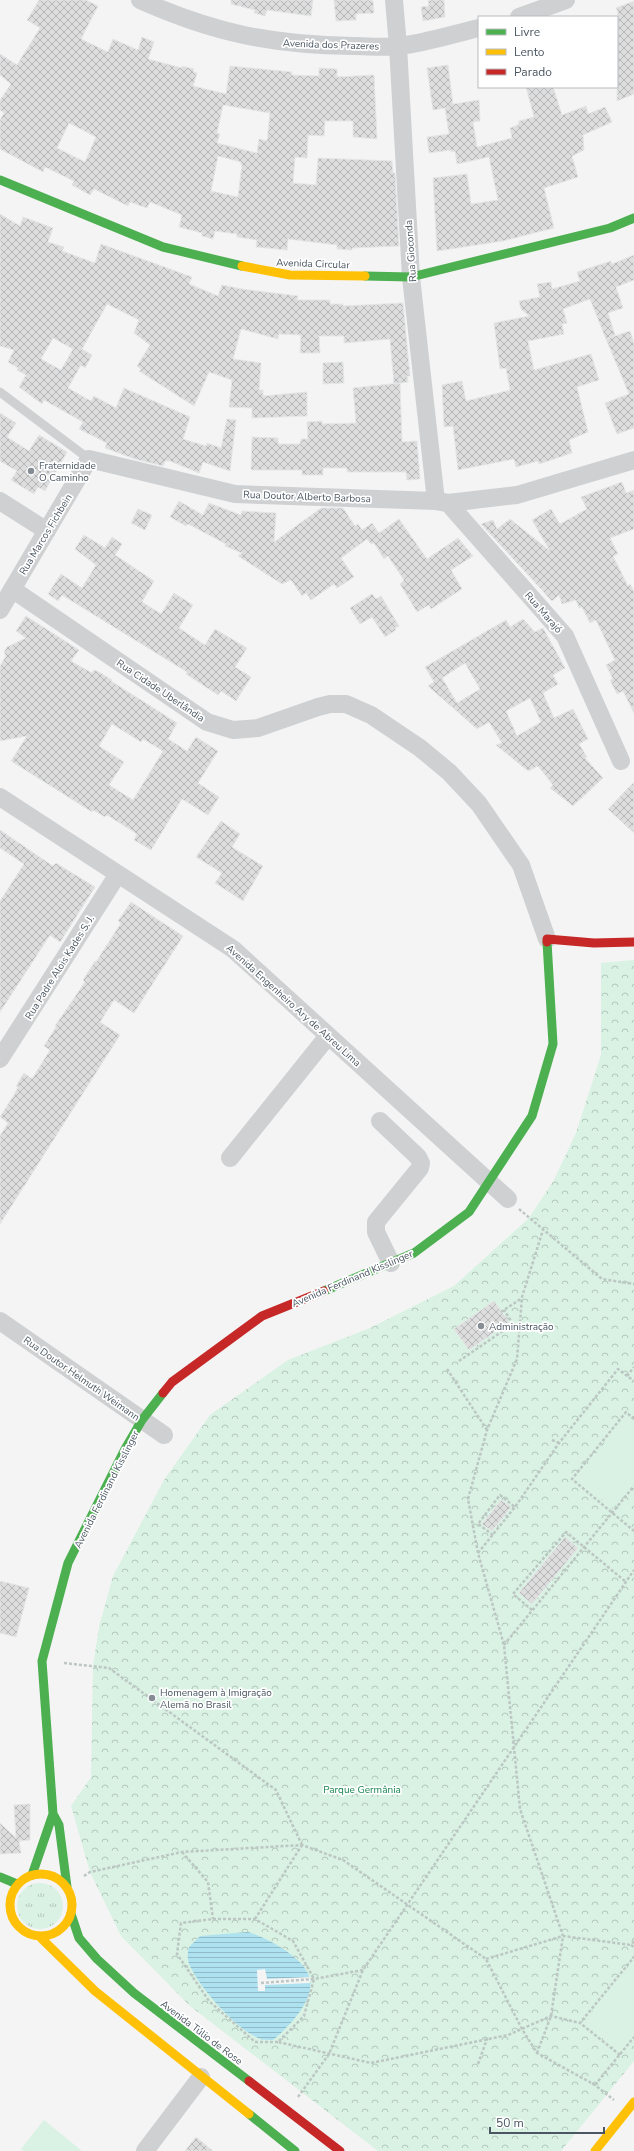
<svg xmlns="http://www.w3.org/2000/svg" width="634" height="2151" viewBox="0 0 634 2151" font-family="'Nunito Sans',sans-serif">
	<defs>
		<pattern id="grass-tufts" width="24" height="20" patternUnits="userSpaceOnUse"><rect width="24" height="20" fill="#d9f2e3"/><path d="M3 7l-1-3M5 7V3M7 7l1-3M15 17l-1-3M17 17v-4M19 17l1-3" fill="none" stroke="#b2c7bb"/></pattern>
		<pattern id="park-crowns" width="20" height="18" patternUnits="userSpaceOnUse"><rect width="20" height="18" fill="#d9f2e3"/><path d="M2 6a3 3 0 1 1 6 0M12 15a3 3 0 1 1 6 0" fill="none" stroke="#b2c7bb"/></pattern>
		<pattern id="water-rules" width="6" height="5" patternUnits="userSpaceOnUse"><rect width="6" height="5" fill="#aee2f0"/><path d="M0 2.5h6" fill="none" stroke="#90bac6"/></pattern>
		<pattern id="building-cross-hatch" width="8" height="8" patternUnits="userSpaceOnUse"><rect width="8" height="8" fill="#ddddde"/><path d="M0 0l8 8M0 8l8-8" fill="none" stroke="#b5b6b7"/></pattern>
	</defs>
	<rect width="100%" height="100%" fill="#f4f4f4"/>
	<path fill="url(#grass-tufts)" d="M17 1906a23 23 0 1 1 46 0a23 23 0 1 1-46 0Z"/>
	<path fill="url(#park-crowns)" d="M634 960V2061L561 2151H378L190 2006 121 1936 90 1872 71 1806 91 1777 93 1666 99 1627 113 1576 164 1480 210 1415 288 1360 370 1328 454 1286 529 1218 554 1180 576 1133 601 1055V963Z"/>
	<path fill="#d9f2e3" d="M626 1416 634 1422V1482L613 1508 576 1479Z
		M634 1960V2034L620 2052 583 2023Z
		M44 2120 82 2151H24L21 2149Z"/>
	<path fill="url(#water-rules)" d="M248 1932C266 1937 306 1958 310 1979 314 2001 289 2027 273 2040 268 2040 263 2040 258 2038 235 2028 202 1990 191 1968 187 1961 187 1954 189 1947L200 1936Z"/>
	<path fill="#f4f4f4" d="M265 1969 267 1979 310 1977V1983L265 1985V1991H258L257 1970Z"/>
	<path fill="url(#building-cross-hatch)" stroke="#e5e6e7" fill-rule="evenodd" d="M39 0H86L98 6 81 39 108 52 113 39 138 50 142 37 154 42 148 59 182 68V66L194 69 193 72 197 73 193 86 226 94 230 66 292 72 291 75 319 76V68L337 69V77L374 75 377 139 353 137V121H325L324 136 308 135 307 158 295 157 293 183 316 185 318 158 392 161 393 173H395L399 246 352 248V250L337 249V245L288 239 287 250 256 247 257 240 237 237V234L215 231 213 239 202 236V233L179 227 182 215 150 202 147 208 130 202 128 206 94 189 90 195 72 185 74 181 45 167 43 172 0 149V120L4 113 0 110V100L11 84 0 75V54L17 65 40 28 27 20ZM223 105 270 113 267 141 259 139 257 153 217 143 220 134 217 133ZM69 123 96 137 85 162 57 148ZM218 156 241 162 240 164H242L238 197 211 191Z
		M231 0H313L311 16 267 10 265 16 254 13 255 10 231 4Z
		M334 0H371L373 1 374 13 356 14V20L336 21Z
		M428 0H444L445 17 423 21 421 7 429 6Z
		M634 1V94L617 101 618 12 616 8Z
		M448 65 453 104 479 100 480 121 473 122 477 147 512 138 510 128 518 125 519 121 534 117 526 87H553L562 115 586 106 588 114 605 107 612 122 583 135 584 150 572 156 578 177 544 188 554 228 503 241 437 251 433 178 467 174 471 204 498 200 489 157 457 164 455 151 451 152V150L429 153 427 137 449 134 445 108 433 110 427 68Z
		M0 214 20 226 23 217 53 228 48 242 64 247 62 251 95 263 101 244 192 277 189 284 218 296 222 285 242 289 298 296 297 300H330V304H343V306L403 303 410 376H407L408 382 394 384 390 339 344 343V336H319L320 353H300L301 335 279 334 278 339 241 329 233 359 261 363 259 390H263V396L307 392V416L252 418V408L229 407 232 380 209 372 194 406 139 371 141 369 137 366 150 345 134 333 139 320 107 304 82 349 92 355 85 368 81 365 68 388 91 401 94 396 116 408 124 388 190 417 183 439 206 446 207 443 221 448 227 419 236 420 230 471 203 462 199 473 170 461H165L163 466 135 459 105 448 107 443 79 429 83 422 44 400 42 404 19 387 26 375 17 370 18 368 8 362 14 350 0 346ZM53 338 73 349 61 370 41 359Z
		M634 255V280L616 287 623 308 608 313 615 335 606 339 590 299 563 309 567 323 562 324 564 334 528 341 534 370 591 354 599 380 577 387 588 432 569 440 572 453 539 464 538 461 516 467 514 459 458 470 453 426 444 427 442 385 462 381 466 401 510 390 506 368 500 369 494 323 529 316 521 309 519 301 540 297 537 284 551 282 552 289 580 281 577 272 611 261 612 264Z
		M630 331 634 343V428L617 434 605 403 629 394 606 339Z
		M343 362 344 383 323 384V363Z
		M400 383 402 442 417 441 420 479 407 480 406 472H347V468H323V475H302V470H251L252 437 278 438V444H300L301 439H308L307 422 322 421V424L356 423 353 388Z
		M0 413 16 423 7 437 29 451 39 435 67 452 45 491 38 487 34 494 11 480 17 471 0 461Z
		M622 482 626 493 634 490V529L610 538 618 554 613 556 628 586 630 584 634 591V713L623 691 617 694 610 680 613 679 606 665 615 660 596 620 590 623 582 607 579 608 576 600 562 604 559 595 552 601 481 524 493 520 497 529 510 519 550 551 532 520 551 509 560 524 587 509 581 497Z
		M179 501 203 515 209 503 241 515 242 511 276 513 274 542 321 508H343L355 526 358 524 362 530 372 523 379 533 399 519 427 559 458 538 473 556 451 570 462 589 431 609 429 605 417 612 400 584 404 580 388 556 384 559 374 543 371 544 367 539 341 558 354 577 337 588 334 584 311 600 306 593 302 596 291 580 282 584 238 556 242 553 225 546 226 544 188 524 186 526 170 517Z
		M138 509 152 515 145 530 131 523Z
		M84 535 105 548 112 537 122 544 115 555 154 581 142 602 161 614 174 593 193 605 179 628 205 645 215 629 247 648 235 667 251 677 236 701 221 691 218 695 186 674 187 672 62 595 58 601 48 594 61 574 82 588 96 565 75 549Z
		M372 594 376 599 381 596 399 626 395 628 396 630 385 637 372 617 360 624 350 608Z
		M26 616 79 650 71 661 92 673 94 670 99 672 112 680 111 681 177 723 168 739 187 751 196 737 218 751 198 783 219 797 208 815 182 799 151 850 134 840 137 834 107 815 105 817 93 810 92 812 11 761 27 736 0 741V666L6 656 4 652 7 647 26 638 16 631ZM112 724 141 742 143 739 163 751 133 800 109 785 124 762 99 746Z
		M523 619 535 632 543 628 565 668 553 675 558 684 543 693 554 718 573 709 588 739 579 744 587 757 585 758 603 778 573 806 550 788 553 785 538 766 528 771 496 745 502 743 489 722 477 729 428 686 434 682 425 667 506 620 510 627ZM465 663 480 689 457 703 442 678ZM530 698 541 722 517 736 506 711Z
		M634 782V833L608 809Z
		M221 821 240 834 232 847 263 866 243 901 215 883 222 873 196 857Z
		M0 830 53 866 56 863 95 887 60 942 50 935 0 1012V901L24 864 0 848Z
		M131 902 183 936 134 1013 114 1000 100 1022 120 1035 0 1224V1136L8 1123 0 1117 14 1095 18 1087 16 1086 24 1073 32 1079 50 1050 44 1046 56 1027 55 1026 85 982 83 980 95 961 96 962 121 923 118 921Z
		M494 1301 509 1322 469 1350 454 1329Z
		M501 1500 511 1507 492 1531 482 1524Z
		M565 1537 578 1548 532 1604 519 1593Z
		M0 1581 29 1588 16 1637 0 1633Z
		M30 1804V1840L19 1841 21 1853 0 1854V1823L16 1838 14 1805Z
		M196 2137 213 2151H185Z"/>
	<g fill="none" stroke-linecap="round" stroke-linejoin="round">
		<path stroke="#bcc7c4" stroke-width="2.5" stroke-dasharray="3 2" stroke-linecap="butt" d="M519 1209 602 1279 634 1284
			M501 1312 522 1298
			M459 1361 513 1324 504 1310
			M447 1369 487 1430
			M627 1376 634 1367
			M634 1419 626 1412 572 1479 634 1531
			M552 1440 559 1443
			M493 1535 478 1524 500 1495 515 1507
			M478 1553 515 1507 559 1443 618 1369 634 1381
			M532 1610 513 1594 566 1532 626 1582
			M504 1645 634 1486
			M64 1663 109 1668 276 1790 302 1845
			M182 1852 208 1882 213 1919
			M84 1876 90 1872 182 1852 302 1845 343 1860 486 1959 522 2029 537 2053 595 2085 614 2100
			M255 1919 302 1845
			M634 1941 631 1945 634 1947
			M486 1959 563 1936 631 1945
			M261 1983 314 1979 363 1970
			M278 2042H255L209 2001 177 1954 181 1923 213 1919H255L293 1941 314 1979 304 2016 278 2042 371 2063 508 2035 551 2016 580 2023
			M537 2053 551 2016 563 1936 520 1809 504 1645 478 1553 468 1499 487 1430 517 1359 522 1297 543 1230
			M620 2055 580 2023 634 1957
			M478 2064 487 2039
			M595 2085 634 2037
			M298 2097 329 2054 363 1970 634 1570"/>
		<path stroke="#ced0d2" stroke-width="9" d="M0 392 89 459"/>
		<path stroke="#ced0d2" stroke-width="18" d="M140 0C214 33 272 45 353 46 368 46 384 48 399 46 425 43 453 34 479 28
			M394 0 398 46 411 277 436 501
			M519 17 566 0
			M0 501 47 531
			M448 503 565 636 621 761
			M12 589 207 722 233 730 258 728 318 707 330 704H346L371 715 420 748 449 772 479 804 521 865 547 939
			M0 610 89 459 235 494 436 501 448 503 517 495 634 460
			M0 797 233 949 508 1199
			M0 1059 118 874
			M380 1121 418 1157 421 1163 420 1168 376 1222V1232L391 1263
			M230 1158 328 1036
			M0 1321 164 1435
			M145 2151 201 2077"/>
		<path stroke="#4caf50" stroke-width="9" d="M0 180 163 247 242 266
			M365 276 411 277 610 228 634 218
			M324 1291 414 1253 469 1212 532 1116 553 1044 547 942
			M32 1875 53 1814
			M0 1877 17 1884
			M67 1887 59 1825 53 1814 42 1661 68 1563 125 1449 142 1420 163 1393
			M71 1914 79 1938 97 1959 134 1993 249 2081
			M249 2114 295 2151"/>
		<path stroke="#ffc107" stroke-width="9" d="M242 266 290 275 365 276
			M10 1905a31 31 0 1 1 62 0a31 31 0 1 1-62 0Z
			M40 1937 95 1991 249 2114
			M595 2151 634 2102"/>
		<path stroke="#c62828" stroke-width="9" d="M547 942V939L594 943 634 942
			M163 1393 172 1382 262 1316 324 1291
			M249 2081 340 2151"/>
	</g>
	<g fill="#868d94" stroke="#fff" stroke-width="1.5">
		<circle cx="31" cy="471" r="4"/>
		<circle cx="481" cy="1326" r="4"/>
		<circle cx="152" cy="1698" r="4"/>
	</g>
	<g text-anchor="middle" stroke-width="3.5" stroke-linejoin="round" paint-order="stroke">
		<g font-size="10" fill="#4a5661" stroke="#fff">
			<text transform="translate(331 44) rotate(2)" y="4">Avenida dos Prazeres</text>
			<text transform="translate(410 251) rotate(-94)" y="4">Rua Gioconda</text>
			<text transform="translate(313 263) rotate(2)" y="4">Avenida Circular</text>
			<text transform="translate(307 496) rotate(2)" y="4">Rua Doutor Alberto Barbosa</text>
			<text transform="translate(45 534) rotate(-59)" y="4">Rua Marcos Fichbein</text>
			<text transform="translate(544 612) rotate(49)" y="4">Rua Marajó</text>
			<text transform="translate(161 690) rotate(34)" y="4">Rua Cidade Uberlândia</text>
			<text transform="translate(59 967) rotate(-58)" y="4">Rua Padre Alois Kades S. J.</text>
			<text transform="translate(294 1005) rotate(42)" y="4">Avenida Engenheiro Ary de Abreu Lima</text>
			<text transform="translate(352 1278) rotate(-23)" y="4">Avenida Ferdinand Kisslinger</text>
			<text transform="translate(82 1378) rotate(35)" y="4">Rua Doutor Helmuth Weimann</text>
			<text transform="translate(106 1489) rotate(-63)" y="4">Avenida Ferdinand Kisslinger</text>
			<text transform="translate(202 2032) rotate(37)" y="4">Avenida Túlio de Rose</text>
		</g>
		<g font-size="10" fill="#4a5661" stroke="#fff" text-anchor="start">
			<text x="39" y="469">Fraternidade<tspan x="39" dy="12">O Caminho</tspan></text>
			<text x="489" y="1330">Administração</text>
			<text x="160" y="1696">Homenagem à Imigração<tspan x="160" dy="12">Alemã no Brasil</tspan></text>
		</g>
		<g font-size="10" fill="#17864f" stroke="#fff">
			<text x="362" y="1793">Parque Germânia</text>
		</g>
	</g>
	<rect x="478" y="16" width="140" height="72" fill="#ffffff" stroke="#b7bbc0"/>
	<rect x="486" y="29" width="20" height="6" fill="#4caf50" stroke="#b7bbc0"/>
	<text x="514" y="36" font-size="12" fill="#4a5661">Livre</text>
	<rect x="486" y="49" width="20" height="6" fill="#ffc107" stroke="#b7bbc0"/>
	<text x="514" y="56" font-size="12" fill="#4a5661">Lento</text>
	<rect x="486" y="69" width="20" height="6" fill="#c62828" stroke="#b7bbc0"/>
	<text x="514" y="76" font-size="12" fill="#4a5661">Parado</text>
	<path d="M490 2127v6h114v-6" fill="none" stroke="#4a5661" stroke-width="2"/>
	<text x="496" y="2127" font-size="12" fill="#4a5661" stroke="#ffffff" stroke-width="3" paint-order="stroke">50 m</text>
</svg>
